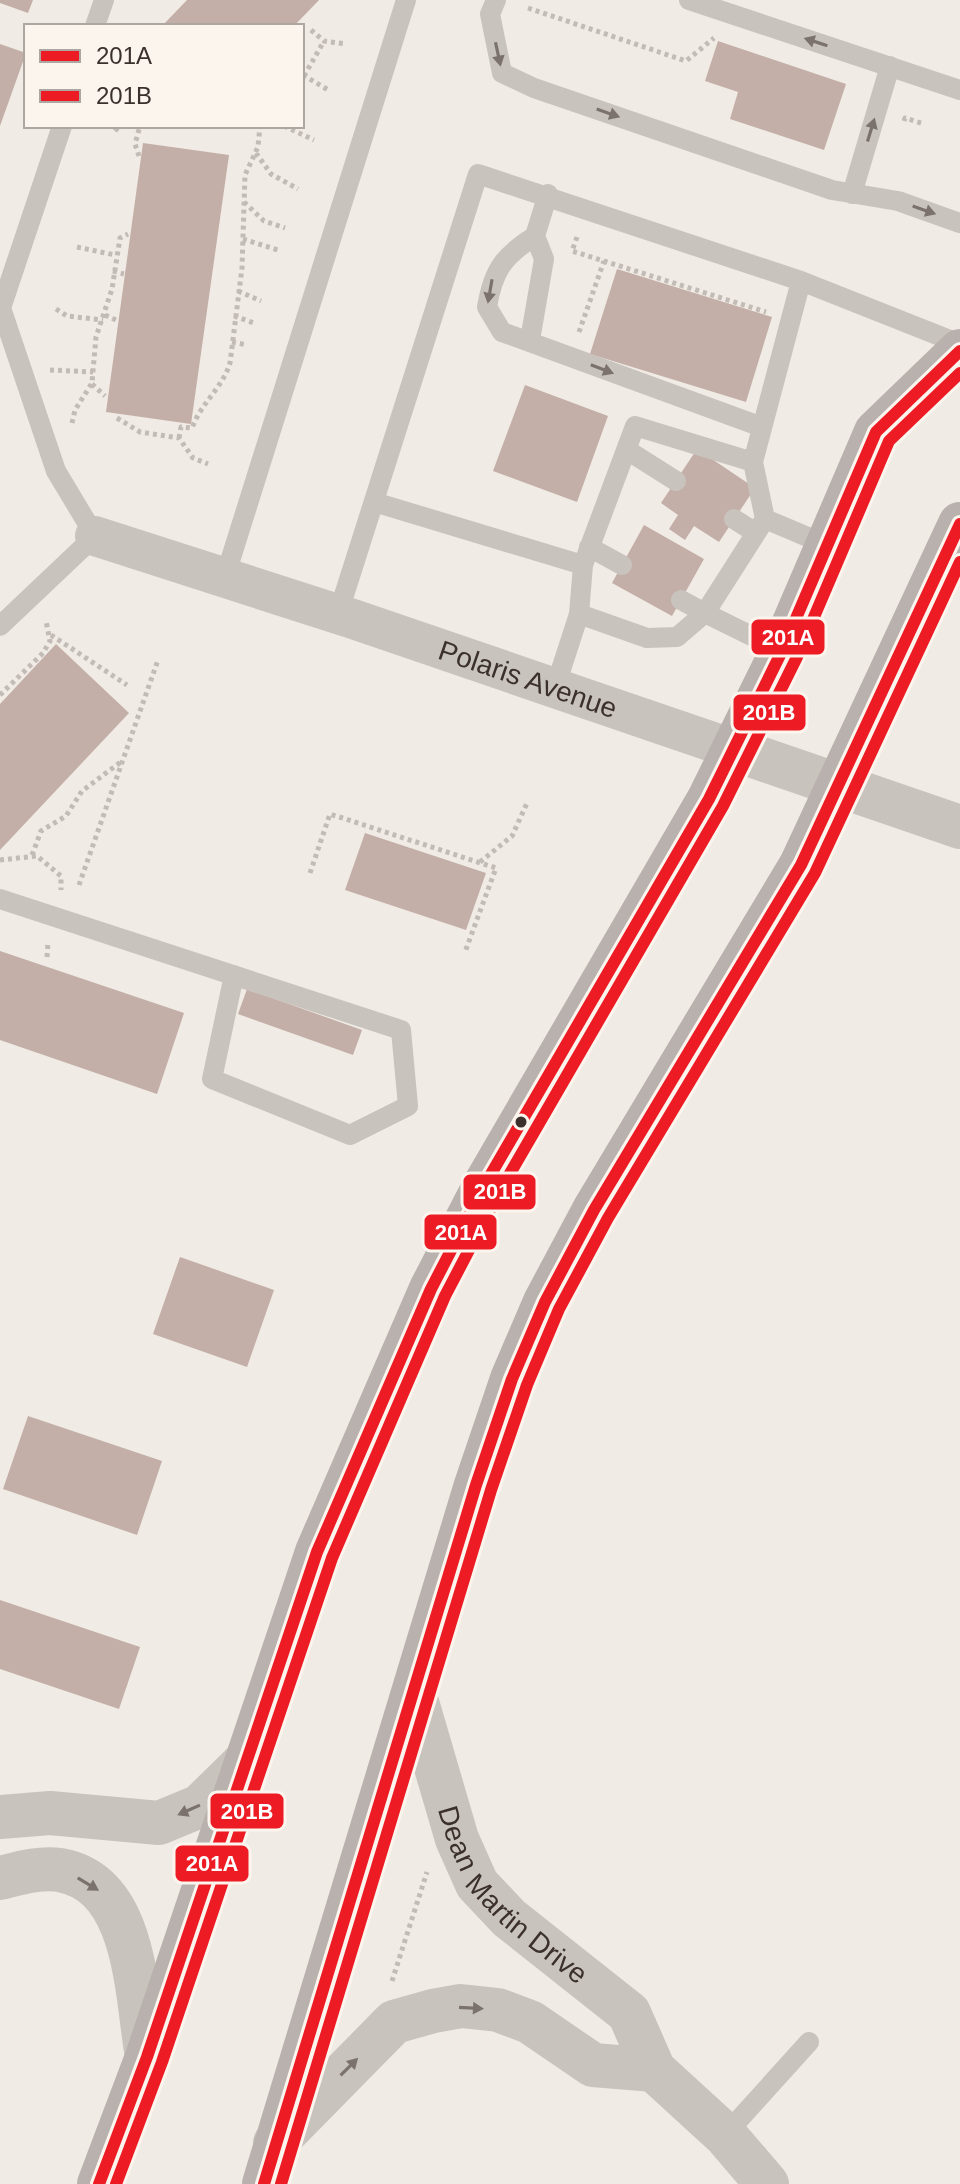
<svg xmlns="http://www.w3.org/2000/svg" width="960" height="2184" viewBox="0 0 960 2184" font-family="Helvetica,sans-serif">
	<rect width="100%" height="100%" fill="#f0ebe5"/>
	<path fill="#c3afa7" d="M0 0H33L28 13 0 3Z
		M187 0H319L294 26H162Z
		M718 41 846 84 824 150 730 119 738 92 705 81Z
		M0 44 26 53 0 126Z
		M143 143 229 155 191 424 106 412Z
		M617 269 772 317 746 402 590 354Z
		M525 385 608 416 577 502 493 471Z
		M697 449 755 488 719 542 694 526 685 540 669 529 678 515 661 503Z
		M644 525 704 559 672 616 612 583Z
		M56 644 129 713 0 850V704Z
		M365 833 486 873 466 930 345 890Z
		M0 951 184 1013 157 1094 0 1040Z
		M247 989 362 1030 353 1055 238 1014Z
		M180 1257 274 1290 247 1367 153 1334Z
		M28 1416 162 1461 137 1535 3 1489Z
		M0 1600 140 1647 119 1709 0 1669Z"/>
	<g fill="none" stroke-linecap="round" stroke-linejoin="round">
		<path stroke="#c2bbb6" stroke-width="5" stroke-dasharray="4 4" stroke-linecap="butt" d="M528 8 686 61 714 38
			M311 30 324 41 346 44
			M303 75 330 91
			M304 76 324 41
			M904 121 905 118 924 124
			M284 126 314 140
			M115 131 119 126
			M256 153 271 174 298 189
			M139 156 135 144 140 126
			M244 202 264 221 285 228
			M577 237 572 251 766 312
			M243 239 278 250
			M77 247 115 255
			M113 271 124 274
			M238 291 261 301
			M56 309 67 316 103 320
			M105 315 118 321
			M234 316 254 323
			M579 332 604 261
			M232 342 247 345
			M50 370 93 372
			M92 384 105 396
			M117 418 140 432 179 438 193 458 208 464
			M72 423 75 410 92 383 96 337 112 289 120 238 128 234
			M179 438 181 427 192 428C201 403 223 387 230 363L242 268 245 175 258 147 260 126
			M51 635 127 685
			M0 695 43 653 50 641 46 621
			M32 855 41 831 66 816 82 791 122 761
			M0 860 37 856 61 876V890
			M480 862 512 836 528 801
			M310 873 330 814 496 868 465 952
			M79 885 158 660
			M47 957 48 942
			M392 1981 427 1872"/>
		<path stroke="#c9c3be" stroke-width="20" d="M496 0 490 14 502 73 534 88 832 190 898 201 960 223
			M689 0 960 90
			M95 26 104 0
			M852 194 890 66
			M535 236C503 256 493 271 487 307L502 332 762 427
			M530 340 544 259 535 236 548 194
			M627 450 676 481
			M753 462 765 519
			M374 502 583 565 635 426 753 462 801 281
			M734 519 756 533
			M589 547 622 565
			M225 577 406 0
			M338 614 478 174 801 281 960 344
			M579 614 647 638 677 637 705 613 681 600
			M0 626 95 536 56 471 1 308 62 126
			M782 651 705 613 765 519 829 546
			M555 688 579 614 583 565
			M0 899 401 1030 408 1106 350 1135 212 1079 234 975
			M725 2135 809 2042"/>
		<path stroke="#c9c3be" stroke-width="40" id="s1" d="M95 536 353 619 733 749"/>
		<g stroke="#c9c3be" stroke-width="44">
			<path d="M733 749 960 827"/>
			<path id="s2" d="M414 1692 457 1839 477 1884 509 1918 629 2013 654 2070 725 2135 767 2184"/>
			<path d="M0 1817 50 1813 159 1823 200 1806 248 1759"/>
			<path d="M0 1878C20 1873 40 1867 60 1870 138 1884 136 1995 147 2057"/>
			<path d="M275 2143 394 2022 433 2011 461 2006 498 2010 530 2022 593 2065 654 2070"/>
		</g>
		<path stroke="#b8b1ad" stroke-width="44" d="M99 2184 147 2057 317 1552 431 1289 487 1181 709 799 782 651 876 432 960 351
			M264 2184 476 1485 512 1379 545 1302 594 1210 801 865 960 524"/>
		<g stroke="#fbf5ee" stroke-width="18">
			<path id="bus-1" d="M99 2184 147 2057 317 1552 431 1289 487 1181 709 799 782 651 876 432 960 351
				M264 2184 476 1485 512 1379 545 1302 594 1210 801 865 960 524"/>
		</g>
		<g stroke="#fbf5ee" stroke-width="18">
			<path id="bus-2" d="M116 2184 162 2062 332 1558 445 1296 501 1189 723 806 797 657 889 441 960 373
				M281 2184 491 1490 527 1385 559 1309 608 1218 815 873 960 562"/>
		</g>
		<use href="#bus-1" stroke="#ed1b24" stroke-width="12"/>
		<use href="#bus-2" stroke="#ed1b24" stroke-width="12"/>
	</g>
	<defs><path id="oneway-solid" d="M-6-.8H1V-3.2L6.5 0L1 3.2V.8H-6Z" transform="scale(2)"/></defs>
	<g fill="#7b726d">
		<use href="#oneway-solid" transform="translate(816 42) rotate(-162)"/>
		<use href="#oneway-solid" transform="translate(498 54) rotate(78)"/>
		<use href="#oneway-solid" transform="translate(608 113) rotate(19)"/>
		<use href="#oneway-solid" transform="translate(871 130) rotate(-73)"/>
		<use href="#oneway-solid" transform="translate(924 210) rotate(19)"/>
		<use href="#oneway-solid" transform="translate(490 291) rotate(100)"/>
		<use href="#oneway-solid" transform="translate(602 369) rotate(21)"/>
		<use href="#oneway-solid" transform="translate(189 1810) rotate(156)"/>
		<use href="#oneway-solid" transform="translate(88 1884) rotate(31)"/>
		<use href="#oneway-solid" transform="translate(471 2008) rotate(3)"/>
		<use href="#oneway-solid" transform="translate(349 2067) rotate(-45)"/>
	</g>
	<circle fill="#3b302b" stroke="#fbf5ee" stroke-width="3" cx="521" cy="1122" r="7"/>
	<g text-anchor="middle" stroke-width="6" stroke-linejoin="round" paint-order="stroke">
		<g font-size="28" fill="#3b302b" stroke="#fbf5ee">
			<text dy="10" stroke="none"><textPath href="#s1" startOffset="456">Polaris Avenue</textPath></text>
			<text dy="10" stroke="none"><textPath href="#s2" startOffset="232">Dean Martin Drive</textPath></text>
		</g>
	</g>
	<g stroke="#fbf5ee" stroke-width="3">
		<rect x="750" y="618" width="76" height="38" rx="8" fill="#ed1b24"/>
		<rect x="732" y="693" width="75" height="39" rx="8" fill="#ed1b24"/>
		<rect x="462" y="1173" width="75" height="38" rx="8" fill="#ed1b24"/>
		<rect x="423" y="1213" width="75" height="38" rx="8" fill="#ed1b24"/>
		<rect x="209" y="1792" width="76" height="38" rx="8" fill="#ed1b24"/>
		<rect x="174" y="1844" width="76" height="39" rx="8" fill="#ed1b24"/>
	</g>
	<g font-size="22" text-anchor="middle" font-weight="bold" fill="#fff">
		<text x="788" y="645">201A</text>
		<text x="769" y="720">201B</text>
		<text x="500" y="1199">201B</text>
		<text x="461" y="1240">201A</text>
		<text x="247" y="1819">201B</text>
		<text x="212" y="1871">201A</text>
	</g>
	<rect x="24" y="24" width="280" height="104" fill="#fbf5ee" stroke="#aea6a0" stroke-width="2"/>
	<rect x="40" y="50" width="40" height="12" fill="#ed1b24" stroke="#aea6a0" stroke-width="2"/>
	<text x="96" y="64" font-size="24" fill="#3b302b">201A</text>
	<rect x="40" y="90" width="40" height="12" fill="#ed1b24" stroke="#aea6a0" stroke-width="2"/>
	<text x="96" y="104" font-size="24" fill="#3b302b">201B</text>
</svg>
